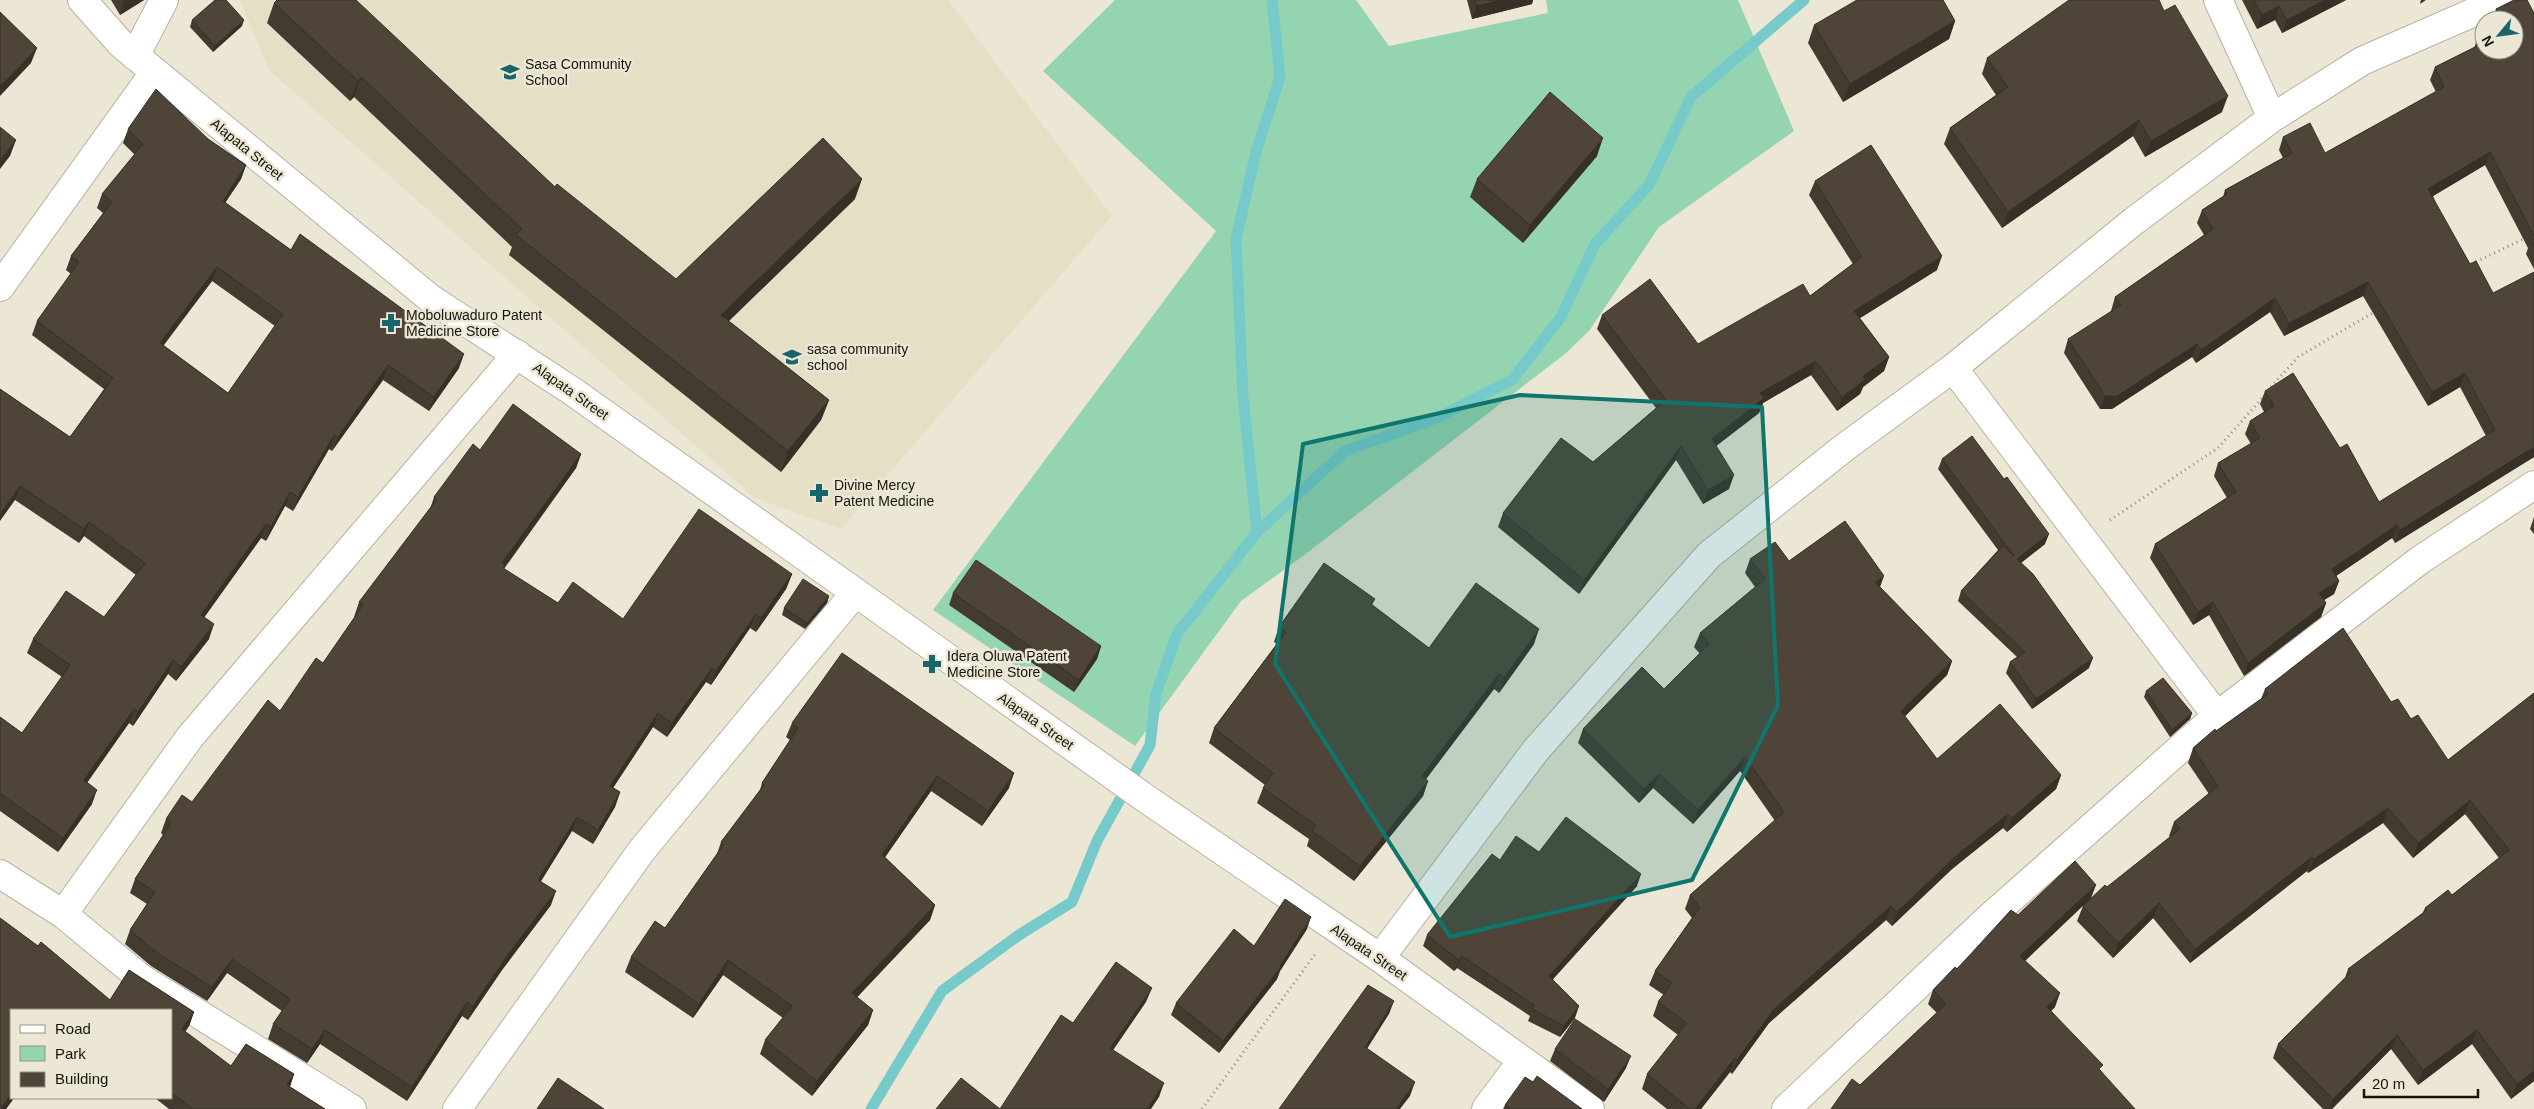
<svg xmlns="http://www.w3.org/2000/svg" width="2534" height="1109" viewBox="0 0 2534 1109" font-family="Helvetica,sans-serif">
	<rect width="100%" height="100%" fill="#ece7d5"/>
	<path fill="#e5dfc5" d="M240 0H948L1112 216 841 529 755 498 269 70Z"/>
	<path fill="#95d4b1" d="M1115 0H1356L1389 46 1548 13 1546 0H1738L1794 131 1659 227 1589 331 1565 354 1303 556 1241 601 1135 746 933 610 1216 231 1043 71Z"/>
	<g fill="none" stroke-linecap="round" stroke-linejoin="round">
		<path stroke="#76caca" stroke-width="11" d="M1257 532 1243 397 1236 239 1256 152 1280 77 1272 0
			M871 1109 942 991 1019 935 1072 902 1097 841 1150 745 1156 694 1177 634 1257 532 1345 451 1437 418 1512 380 1561 317 1595 244 1649 185 1691 97 1804 0"/>
		<g stroke="#b6b2a1" stroke-width="30">
			<path id="minor" d="M82 0 121 44 431 299 572 391 1145 798 1380 958 1590 1109
				M2218 0 2272 118
				M135 56 164 0
				M0 287 154 73
				M1953 368 2217 716
				M0 874 63 914 142 979 352 1109
				M63 914 190 737 517 354
				M1380 958 1536 750 1709 555 1845 447 1953 368 2134 221 2272 118 2362 61 2502 0
				M457 1109 642 850 855 593
				M1486 1109 1522 1061
				M1786 1109 1989 918 2217 716 2420 560 2534 485"/>
		</g>
		<path stroke="#8f8c7e" stroke-width="3" stroke-dasharray="1 4" stroke-linecap="butt" d="M2467 266 2534 234
			M2271 387 2298 357 2376 311
			M2110 520 2218 448 2264 396
			M1202 1109 1316 953"/>
		<use href="#minor" stroke="#fff" stroke-width="28"/>
	</g>
	<path fill="#433b30" fill-rule="evenodd" d="M111 0H144L120 15Z
		M1467 0H1533L1532 4 1472 19Z
		M2242 0H2346L2282 33 2275 20 2257 29Z
		M274 3 555 187 676 279 855 199 729 321 829 400 821 420 781 472 509 255 512 247 354 97 350 101 267 23Z
		M2496 9 2534 13V269L2526 254 2528 248 2485 165 2433 196 2534 457 2395 543 2392 538 2336 576 2339 581 2334 594 2324 600 2326 603 2321 617 2244 676 2209 615 2193 625 2150 558 2155 544 2227 498 2214 476 2218 463 2251 444 2245 434 2250 421 2264 412 2260 404 2265 391 2340 448 2379 502 2486 436 2460 387 2428 406 2363 296 2284 336 2270 312 2196 363 2192 357 2112 409H2100L2064 353 2068 339 2111 312V311L2115 297 2204 235 2197 223 2202 210 2223 197 2225 190 2283 158 2279 150 2283 137 2325 153 2436 92 2430 80 2435 67 2474 48 2476 43 2514 50V20H2492Z
		M2164 11 2222 112 2145 157 2133 136 2002 228 1944 144 1950 128 1996 95 1982 74 1987 58Z
		M192 20 242 26 213 52 190 27Z
		M1955 21 1949 39 1843 102 1808 43 1814 25Z
		M128 129 208 139 246 165 241 179 225 203 291 250 459 368 429 411 383 380 332 451 329 449 293 511 285 506 266 541 261 538 204 617 209 639 176 681 168 674 133 726 129 723 87 783 92 804 58 852 0 811V717L22 733 62 677 27 653 33 639 104 617 136 575 84 536 79 543 15 500 0 389 70 437 104 389 32 335 37 321 71 274 66 270 71 256 103 213 97 208 102 194 135 155 123 143ZM212 281 275 326 228 393 163 345Z
		M1597 156 1523 243 1470 197 1477 179Z
		M1815 181 1937 270 1860 318 1889 357 1884 371 1863 387 1860 394 1837 411 1811 375 1763 403 1759 413 1716 446 1729 489 1703 504 1676 460 1579 594 1498 527 1503 513 1593 462 1656 408 1597 329 1602 315 1698 344 1810 296 1853 264 1809 195Z
		M480 450 581 454 576 468 504 569 558 603 623 619 792 574 786 589 756 632 750 628 711 685 706 682 667 737 653 727 613 788 620 792 615 807 593 844 572 831 541 881 551 905 502 970 468 1020 462 1016 407 1101 320 1044 307 1063 268 1039 273 1024 282 1011 227 973 207 1001 151 966 125 944 130 930 147 904 130 893 135 879 163 835 161 833 166 819 192 802 280 711 323 663 355 617H354L359 602 430 509 434 497Z
		M1942 459 2045 544 2021 563 2089 668 2032 709 2006 673 2010 662 2017 657 1958 601 1961 591 1998 550 1938 469Z
		M2534 517V534L2530 529Z
		M1750 559 1789 561 1880 587 1952 661 1947 675 1905 716 1937 759 2061 775 2056 789 2007 832 2003 828 1952 869 1892 926 1886 920 1769 1023 1732 1074 1730 1072 1701 1109H1667L1642 1089 1647 1074 1678 1035 1653 1016 1658 1002 1664 995 1649 985 1655 971 1692 918 1685 909 1690 895 1775 821 1740 771 1693 824 1653 788 1639 803 1578 743 1583 729 1664 689 1700 654 1694 647 1700 633 1755 587 1745 573Z
		M953 593 1101 646 1097 659 1074 692 949 605Z
		M829 596 827 603 805 629 782 615 784 608Z
		M1375 599 1372 605 1429 648 1534 644 1499 693 1494 689 1426 779 1428 781 1423 796 1354 881 1307 846 1309 839 1257 803 1263 788 1265 785 1209 743 1214 728 1277 644 1274 642 1279 627Z
		M2265 689 2391 702 2411 719 2448 760 2534 693V1081L2511 1099 2472 1044 2418 1085 2391 1049 2332 1109H2323L2273 1058 2278 1044 2345 978 2348 969 2422 914 2425 908 2452 895 2499 858 2465 814 2413 858 2383 823 2308 873 2307 871 2190 963 2153 918 2113 958 2077 921 2083 906 2088 901 2025 961 2055 1007 2051 1011 2101 1071 1860 1085 1937 1013 1928 1004 1933 990 1957 969 2018 915 2091 898 2107 887 2170 837 2169 836 2174 822 2209 794 2188 763 2193 748 2261 699Z
		M2146 691 2192 713 2190 719 2170 737 2144 697Z
		M792 723 1009 788 982 826 931 791 885 857 935 905 930 920 857 997 873 1010 868 1025 812 1096 760 1054 765 1040 783 1018 723 975 693 1018 625 972 631 957 665 928 717 854 721 842 760 790 762 783 790 740 786 737Z
		M1539 852 1637 886 1553 979 1575 1018 1560 1037 1528 1021 1530 1016 1457 968 1454 971 1423 946 1427 935 1500 860Z
		M0 918 38 946 41 942 110 1000 129 970 194 1012 189 1026 185 1032 231 1066 246 1044 294 1074 290 1087 325 1109H169L155 1098H171V1010H11V1098H14L6 1109H0Z
		M1307 929 1280 971 1277 979 1219 1053 1171 1015 1176 1003 1254 946Z
		M1555 1049 1626 1068 1604 1102 1550 1061Z
		M1533 1082 1582 1109H1503L1505 1105Z"/>
	<path fill="#373027" d="M125 0H144L120 15Z
		M1502 0H1533L1532 4 1472 19 1477 6Z
		M2325 0H2346L2282 33 2287 20Z
		M2421 0H2426L2420 4Z
		M2279 6 2275 20 2257 29 2262 15Z
		M244 20 242 26 213 52 215 46Z
		M1955 21 1949 39 1843 102 1850 84Z
		M37 48 31 63 0 96V86Z
		M361 77 354 97 350 101 358 81Z
		M2228 96 2222 112 2145 157 2151 141Z
		M2139 120 2133 136 2002 228 2008 212Z
		M1603 138 1597 156 1523 243 1530 225Z
		M16 140 10 156 0 169V160Z
		M2490 152 2485 165 2423 202 2428 189Z
		M246 165 241 179 217 215 223 201Z
		M862 179 855 199 714 335 721 315Z
		M1942 256 1937 270 1849 325 1854 311Z
		M217 267 212 281 155 357 160 343Z
		M2368 282 2363 296 2284 336 2289 323Z
		M2275 298 2270 312 2196 363 2201 350Z
		M2197 344 2192 357 2112 409H2100L2105 396Z
		M464 354 459 368 429 411 434 397Z
		M1889 357 1884 371 1863 387 1860 394 1837 411 1842 397 1863 376Z
		M1816 361 1811 375 1763 403 1759 413 1707 453 1712 439 1760 393Z
		M388 365 383 380 332 451 338 437Z
		M2465 373 2460 387 2428 406 2432 392Z
		M829 400 821 420 781 472 788 451Z
		M334 435 329 449 293 511 298 497Z
		M1681 446 1676 460 1579 594 1584 580Z
		M2534 447V457L2395 543 2400 530Z
		M581 454 576 468 504 567 500 580 502 563Z
		M1734 475 1729 489 1703 504 1708 490Z
		M20 486 15 500 0 521V514Z
		M290 492 285 506 266 541 271 527Z
		M89 522 84 536 79 543 84 529Z
		M266 524 261 538 196 629 201 615Z
		M2397 525 2392 538 2327 582 2332 569Z
		M2049 534 2045 544 2013 569 2017 559Z
		M792 574 786 589 756 632 761 618Z
		M1884 576 1879 590 1875 582Z
		M2339 581 2334 594 2314 606 2319 593Z
		M829 596 827 603 805 629 807 623Z
		M2213 602 2209 615 2193 625 2198 612Z
		M2326 603 2321 617 2244 676 2248 663Z
		M756 614 750 628 711 685 716 671Z
		M214 624 209 639 176 681 181 667Z
		M1539 629 1534 644 1499 693 1504 678Z
		M1101 646 1097 659 1074 692 1079 680Z
		M2093 658 2089 668 2032 709 2036 699Z
		M173 660 168 674 133 726 138 712Z
		M1952 661 1947 675 1896 725 1901 711Z
		M712 668 706 682 667 737 672 723Z
		M1499 674 1494 689 1417 791 1422 776Z
		M134 709 129 723 78 795 84 780Z
		M658 713 653 727 605 800 610 786Z
		M2192 713 2190 719 2170 737 2172 730Z
		M1745 757 1740 771 1693 824 1698 810Z
		M1014 773 1009 788 982 826 988 811Z
		M1659 774 1653 788 1639 803 1644 789Z
		M2061 775 2056 789 2007 832 2012 818Z
		M937 776 931 791 877 869 882 855Z
		M1428 781 1423 796 1354 881 1360 866Z
		M97 790 92 804 58 852 63 838Z
		M620 792 615 807 593 844 598 830Z
		M2470 800 2465 814 2413 858 2418 843Z
		M2388 808 2383 823 2308 873 2314 859Z
		M2008 814 2003 828 1952 869 1892 926 1897 912 1957 855Z
		M577 817 572 831 533 894 538 880Z
		M2312 857 2307 871 2190 963 2195 949Z
		M1641 874 1637 886 1545 988 1549 976Z
		M2096 885 2091 898 2015 970 2020 956Z
		M556 891 551 905 502 970 468 1020 473 1006 507 956Z
		M2159 903 2153 918 2113 958 2118 943Z
		M935 905 930 920 847 1008 852 993Z
		M1891 906 1886 920 1769 1023 1732 1074 1737 1060 1774 1009Z
		M1311 917 1307 929 1280 971 1277 979 1219 1053 1223 1041 1280 966Z
		M1462 956 1457 968 1454 971 1459 960Z
		M232 959 227 973 207 1001 212 987Z
		M728 960 723 975 693 1018 699 1004Z
		M1152 988 1146 1002 1105 1062 1110 1048Z
		M2060 993 2055 1007 2042 1020 2047 1007Z
		M1394 1001 1389 1014 1360 1060 1365 1047Z
		M467 1002 462 1016 407 1101 412 1087Z
		M1579 1006 1575 1018 1560 1037 1564 1026Z
		M873 1010 868 1025 812 1096 817 1081Z
		M194 1012 189 1026 177 1043 182 1029Z
		M325 1030 320 1044 307 1063 312 1049Z
		M2477 1030 2472 1044 2418 1085 2423 1070Z
		M2397 1035 2391 1049 2332 1109H2329L2333 1099Z
		M1631 1056 1626 1068 1604 1102 1608 1089Z
		M1735 1058 1730 1072 1701 1109H1695Z
		M2534 1071V1081L2511 1099 2517 1084Z
		M294 1074 289 1089 287 1085Z
		M1415 1082 1410 1096 1400 1109H1396Z
		M1164 1083 1159 1097 1151 1109H1147Z
		M11 1094V1098H14L6 1109H2L3 1106Z"/>
	<path fill="#4e4538" stroke="#373027" fill-rule="evenodd" d="M215 0H226L244 20 215 46 192 20Z
		M277 0H356L555 187 557 184 676 279 823 138 862 179 721 315 829 400 788 451 516 235 522 229 361 77 358 81 274 3Z
		M1475 0H1502L1477 6Z
		M1857 0H1943L1955 21 1850 84 1814 25Z
		M2069 0H2159L2164 11 2175 5 2228 96 2151 141 2139 120 2008 212 1950 128 2008 87 1987 58Z
		M2254 0H2325L2287 20 2279 6 2262 15Z
		M2514 0H2527L2534 13V236L2490 152 2428 189 2470 264 2476 261 2493 293 2534 272V447L2400 530 2397 525 2332 569 2339 581 2319 593 2326 603 2248 663 2213 602 2198 612 2155 544 2236 492 2218 463 2260 438 2250 421 2274 406 2265 391 2293 373 2340 448 2347 444 2379 502 2495 430 2465 373 2432 392 2368 282 2289 323 2275 298 2201 350 2197 344 2117 396H2105L2068 339 2121 305 2115 297 2213 229 2202 210 2227 194 2225 190 2292 153 2283 137 2310 123 2325 153 2444 87 2435 67 2477 46 2476 43 2484 40V50H2514V20H2502L2496 9Z
		M0 12 37 48 0 86Z
		M156 89 208 139 246 165 223 201 291 250 300 234 464 354 434 397 388 365 338 437 334 435 298 497 290 492 271 527 266 524 201 615 214 624 181 667 173 660 138 712 134 709 84 780 97 790 63 838 0 793V717L22 733 70 665 33 639 66 591 104 617 145 563 89 522 84 529 20 486 0 514V389L70 437 113 378 37 321 79 262 71 256 112 202 102 194 143 144 128 129ZM217 267 283 314 228 393 160 343Z
		M1550 92 1603 138 1530 225 1477 179Z
		M0 127 16 140 0 160Z
		M1871 145 1942 256 1854 311 1889 357 1863 376 1865 380 1842 397 1816 361 1760 393 1764 398 1712 439 1734 475 1708 490 1681 446 1584 580 1503 513 1561 438 1593 462 1666 400 1602 315 1650 279 1698 344 1803 284 1810 296 1862 257 1815 181Z
		M2534 239V247L2531 240Z
		M513 404 581 454 502 563 505 565 503 568 558 603 573 582 623 619 699 509 792 574 761 618 756 614 716 671 712 668 672 723 658 713 610 786 620 792 598 830 577 817 538 880 556 891 507 956 473 1006 467 1002 412 1087 325 1030 312 1049 273 1024 290 999 232 959 212 987 156 952 130 930 155 892 135 879 171 823 166 819 182 795 192 802 268 700 280 711 316 658 323 663 363 605 359 602 437 499 434 497 473 444 480 450Z
		M1972 436 2004 479 2007 477 2049 534 2017 559 2033 574 2093 658 2036 699 2010 662 2025 652 1961 591 2003 546 2014 556 1942 459Z
		M1845 521 1884 576 1875 582 1952 661 1901 711 1937 759 2000 704 2061 775 2012 818 2008 814 1957 855 1897 912 1891 906 1774 1009 1737 1060 1735 1058 1695 1109H1690L1647 1074 1687 1023 1658 1002 1672 983 1655 971 1700 907 1690 895 1784 812 1745 757 1698 810 1659 774 1644 789 1583 729 1642 667 1664 689 1709 644 1700 633 1765 579 1750 559 1775 542 1789 561Z
		M976 560 1101 646 1079 680 953 593Z
		M1324 563 1375 599 1371 604 1429 648 1476 583 1539 629 1504 678 1499 674 1422 776 1428 781 1360 866 1312 831 1316 825 1263 788 1273 773 1214 728 1286 632 1279 627Z
		M803 579 829 596 807 623 784 608Z
		M2343 628 2391 702 2398 699 2411 719 2418 715 2448 760 2534 693V1071L2517 1084 2477 1030 2423 1070 2397 1035 2333 1099 2278 1044 2351 972 2348 969 2427 910 2425 908 2448 890 2452 895 2509 850 2470 800 2418 843 2388 808 2314 859 2312 857 2195 949 2159 903 2118 943 2083 906 2105 885 2107 887 2180 829 2174 822 2218 786 2193 748 2215 729 2216 731 2268 694 2265 689Z
		M842 653 1014 773 988 811 937 776 882 855 935 905 852 993 873 1010 817 1081 765 1040 792 1006 728 960 699 1004 631 957 655 921 665 928 724 844 721 842 764 785 762 783 798 728 792 723Z
		M2163 678 2192 713 2172 730 2146 691Z
		M1566 817 1641 874 1549 976 1579 1006 1564 1026 1532 1009 1534 1005 1462 956 1459 960 1427 935 1492 854 1500 860 1516 836 1539 852Z
		M2075 861 2096 885 2020 956 2060 993 2047 1007 2103 1065 2099 1069 2135 1109H1831L1852 1079 1860 1085 1946 1004 1933 990 1955 967 1957 969 2011 910 2018 915Z
		M1285 899 1311 917 1280 966 1281 967 1223 1041 1176 1003 1234 929 1254 946Z
		M0 918 38 946 41 942 110 1000 129 970 194 1012 182 1029 231 1066 246 1044 294 1074 287 1085 325 1109H193L171 1092V1010H11V1071L10 1072 11 1073V1094L3 1106 0 1104Z
		M1116 962 1152 988 1110 1048 1164 1083 1147 1109H936L961 1078 1000 1109 1061 1015 1073 1023Z
		M1368 985 1394 1001 1365 1047 1415 1082 1396 1109H1279Z
		M1575 1019 1631 1056 1608 1089 1555 1049Z
		M1537 1076 1582 1109H1511L1505 1105 1525 1077 1533 1082Z
		M558 1078 604 1109H537Z"/>
	<path fill="#0f766e" fill-opacity="0.2" stroke="#0f766e" stroke-width="4" stroke-linejoin="round" d="M1520 395 1762 407 1778 705 1692 880 1450 937 1275 664 1303 444Z"/>
	<defs>
		<g id="school-bare" transform="scale(1.5)"><path d="M0-5L7-2L0 1L-7-2ZM-4 1L0 2.5L4 1V4Q0 6-4 4Z" fill="#18666b" stroke="#ece7d5" stroke-width="2.5" paint-order="stroke"/></g>
		<g id="pharmacy-bare" transform="scale(1.5)"><path d="M-2-6h4v4h4v4h-4v4h-4v-4h-4v-4h4Z" fill="#18666b" stroke="#ece7d5" stroke-width="2.5" paint-order="stroke"/></g>
	</defs>
	<g fill-rule="evenodd">
		<use href="#school-bare" x="510" y="72"/>
		<use href="#pharmacy-bare" x="391" y="323"/>
		<use href="#school-bare" x="792" y="357"/>
		<use href="#pharmacy-bare" x="819" y="493"/>
		<use href="#pharmacy-bare" x="932" y="664"/>
	</g>
	<g text-anchor="middle" stroke-width="5" stroke-linejoin="round" paint-order="stroke">
		<g font-size="14" fill="#15140d" stroke="#ece7d5" text-anchor="start">
			<text x="525" y="69">Sasa Community<tspan x="525" dy="16">School</tspan></text>
			<text x="406" y="320">Moboluwaduro Patent<tspan x="406" dy="16">Medicine Store</tspan></text>
			<text x="807" y="354">sasa community<tspan x="807" dy="16">school</tspan></text>
			<text x="834" y="490">Divine Mercy<tspan x="834" dy="16">Patent Medicine</tspan></text>
			<text x="947" y="661">Idera Oluwa Patent<tspan x="947" dy="16">Medicine Store</tspan></text>
		</g>
		<g font-size="14" fill="#15140d" stroke="#ece7d5">
			<text transform="translate(247 149) rotate(39)" y="5">Alapata Street</text>
			<text transform="translate(571 391) rotate(35)" y="5">Alapata Street</text>
			<text transform="translate(1036 721) rotate(35)" y="5">Alapata Street</text>
			<text transform="translate(1369 952) rotate(34)" y="5">Alapata Street</text>
		</g>
	</g>
	<rect x="10" y="1009" width="162" height="90" fill="#ece7d5" stroke="#969385"/>
	<rect x="20" y="1025" width="25" height="8" fill="#ffffff" stroke="#969385"/>
	<text x="55" y="1034" font-size="15" fill="#15140d">Road</text>
	<rect x="20" y="1046" width="25" height="15" fill="#95d4b1" stroke="#969385"/>
	<text x="55" y="1059" font-size="15" fill="#15140d">Park</text>
	<rect x="20" y="1072" width="25" height="15" fill="#4e4538" stroke="#969385"/>
	<text x="55" y="1084" font-size="15" fill="#15140d">Building</text>
	<g transform="translate(2499 35) rotate(241)"><circle r="24" fill="#ece7d5" stroke="#969385"/>
	<path d="M0-4L9 19L0 12L-9 19Z" fill="#18666b"/>
	<text y="-8" font-size="14" font-weight="bold" text-anchor="middle" fill="#15140d">N</text>
	</g>
	<path d="M2364 1089v8h114v-8" fill="none" stroke="#15140d" stroke-width="2.5"/>
	<text x="2372" y="1089" font-size="15" fill="#15140d" stroke="#ece7d5" stroke-width="4" paint-order="stroke">20 m</text>
</svg>
